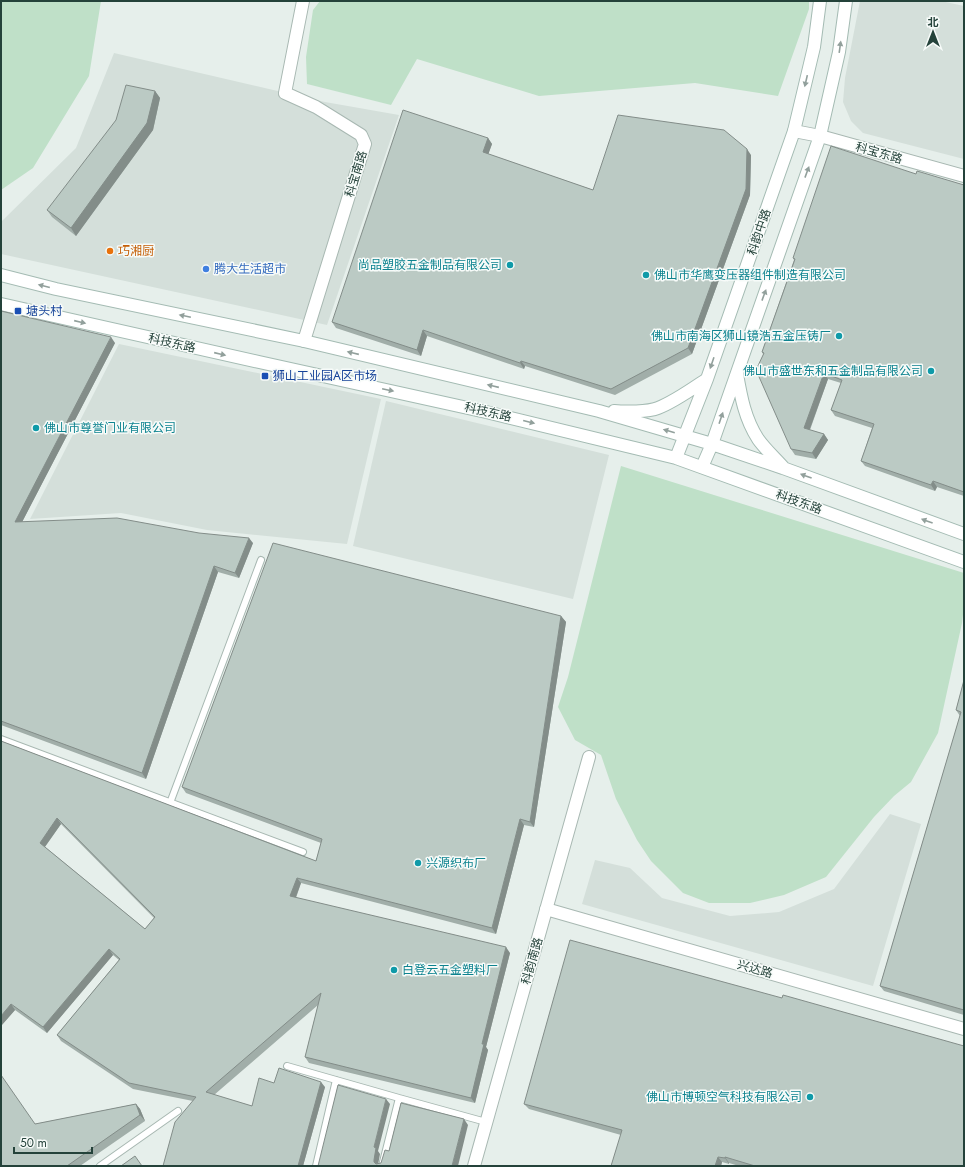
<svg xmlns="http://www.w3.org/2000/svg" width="965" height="1167" viewBox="0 0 965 1167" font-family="Jost,'Noto Sans SC',sans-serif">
	<rect width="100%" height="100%" fill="#e6efeb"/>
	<path fill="#d4dfda" d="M860 1H941L964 6V159L863 133 851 121 843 102 845 78Z
		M114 53 325 102 399 115 327 325 1 254V222L76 148Z
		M119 344 381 399 347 544 207 530 121 513 30 519Z
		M386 401 609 455 573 599 353 546Z
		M890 814 921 824 873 986 582 904 595 860 630 868 662 898 730 916 779 912 834 889Z"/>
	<path fill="#bfe0c8" d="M1 1H101L89 76 33 168 1 190Z
		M320 1H809V9L778 96 695 83 539 96 417 59 391 105 307 84 306 57 313 10Z
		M621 466 964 573V606L962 623 938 733 911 782 894 796 874 817 826 877 784 895 750 903H709L683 893 651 861 637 840 616 799 601 755 575 740 558 707 568 677Z"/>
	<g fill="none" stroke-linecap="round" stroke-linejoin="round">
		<g stroke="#a8b8b2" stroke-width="8">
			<path id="lane" d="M1 739 303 852
				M170 803 261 560
				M287 1066 399 1098 382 1166
				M399 1098 486 1122
				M100 1166 178 1111
				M316 1166 336 1080"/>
		</g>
		<g stroke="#a8b8b2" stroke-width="14">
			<path id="street" d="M303 1 285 93 316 107 361 135 365 144 304 341
				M794 131 820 136 964 176
				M546 909 964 1029
				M474 1166 589 757"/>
		</g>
		<g stroke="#a4bbb3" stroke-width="14">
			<path id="secondary" d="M1 275 56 289 304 341 599 411 712 444 783 468 964 534
				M1 304 259 362 486 412 676 458 964 562
				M737 374C741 397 745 419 758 439 765 449 775 458 783 467
				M614 411C625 412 648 412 658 408 674 402 692 389 707 379
				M676 458 707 379 794 131 814 47 820 1
				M702 467 712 444 820 136 839 52 846 1"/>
		</g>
		<use href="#lane" stroke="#fff" stroke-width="6"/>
		<use href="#street" stroke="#fff" stroke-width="12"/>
		<use href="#secondary" stroke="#fff" stroke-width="12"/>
	</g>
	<path fill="#a1aea9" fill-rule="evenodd" d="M155 91 160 98 153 130 76 236 52 217 47 210Z
		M488 138 492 144 488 154 593 190 751 155 750 195 692 354 615 395 525 366 524 369 427 336 421 356 336 328 332 322Z
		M916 174 964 185V496L937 487 935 491 865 466 861 461 872 428 835 416 831 410 841 383 828 379 810 430 824 434 828 440 816 459 795 455 791 449 763 354 762 352 794 260 793 258Z
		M1 311 115 343 22 522 253 543 239 578 218 572 146 779 1 725Z
		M561 616 566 622 534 827 524 825 496 934 301 883 296 898 510 953 486 1047 488 1050 475 1103 309 1063 305 1057 318 1005 214 1095 252 1106 274 1083 325 1087 303 1166H163L193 1101 133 1089 61 1041 57 1035 119 960 113 955 47 1033 15 1010 1 1026V741L316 861 321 843 186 793 182 787ZM61 824 154 918 145 929 45 847Z
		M964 680V1015L884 991 880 986 960 716 956 710Z
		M136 1104 140 1109 145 1121 80 1166H1L35 1124Z
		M524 1104 964 1166H739L729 1163V1164L722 1162 721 1166H611L621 1135 529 1109Z"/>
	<path fill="#838d89" d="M155 91 160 98 153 130 76 236 71 228Z
		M488 138 492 144 487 158 483 152Z
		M747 149 751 155 750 195 692 354 688 348Z
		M423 330 427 336 421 356 417 350Z
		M111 337 115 343 19 528 15 522Z
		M521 361 525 366 524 369 520 363Z
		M824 373 828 379 808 434 804 428Z
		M824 434 828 440 816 459 812 453Z
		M933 481 937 487 935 491 931 485Z
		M249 538 253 543 239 578 235 573Z
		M214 566 218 572 146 779 142 773Z
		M561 616 566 622 534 827 530 822Z
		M57 818 61 824 44 848 40 843Z
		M520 819 524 825 496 934 492 928Z
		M297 878 301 883 294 902 290 896Z
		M506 947 510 953 486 1047 488 1050 475 1103 471 1098 482 1044Z
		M109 949 113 955 47 1033 43 1027Z
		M11 1004 15 1010 1 1026V1016Z
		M321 1082 325 1087 303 1166H298Z
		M386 1099 390 1104 378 1151 380 1154 378 1165 374 1162V1147Z
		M136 1104 140 1109 145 1121 140 1115Z
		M464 1119 468 1125 458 1166H452Z
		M718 1157 722 1162 721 1166H715Z
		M725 1157 729 1163V1164L725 1158Z"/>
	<path fill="#bbcac4" stroke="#838d89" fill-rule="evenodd" d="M126 85 155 91 147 123 71 228 47 210 116 120Z
		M403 110 488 138 483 152 593 190 618 115 724 130 747 149 746 189 688 348 611 389 521 361 520 363 423 330 417 350 332 322Z
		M831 146 916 174 917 171 964 185V492L933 481 931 485 861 461 874 424 831 410 842 380 824 373 804 428 824 434 812 453 791 449 756 370 764 353 762 352 795 259 793 258Z
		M1 311 111 337 15 522 117 518 199 533 249 538 235 573 214 566 142 773 1 721Z
		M273 543 561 616 530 822 520 819 492 928 297 878 290 896 506 947 482 1044H484L471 1098 305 1057 321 993 206 1092 252 1106 259 1078 274 1083 279 1068 321 1082 298 1166H163L175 1122 196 1097 129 1083 57 1035 120 959 109 949 43 1027 11 1004 1 1016V741L316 861 322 839 182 787ZM57 818 155 917 145 929 40 843Z
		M964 680V1010L880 986 961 712 956 710Z
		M570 940 782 998 783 995 964 1046V1166H755L725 1157V1158L718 1157 715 1166H611L622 1130 524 1104Z
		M1 1075 35 1124 136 1104 140 1115 67 1166H1Z
		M338 1085 386 1099 374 1147 376 1148 374 1160V1162L376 1164 381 1163 385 1150 389 1151 401 1103 464 1119 452 1166H318Z
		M135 1156 142 1166H121Z"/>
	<defs><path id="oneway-solid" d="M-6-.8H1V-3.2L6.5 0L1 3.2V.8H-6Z"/></defs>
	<g fill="#92a09c">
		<use href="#oneway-solid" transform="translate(840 47) rotate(-82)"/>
		<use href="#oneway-solid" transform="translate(806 81) rotate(103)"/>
		<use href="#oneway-solid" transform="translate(807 172) rotate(-70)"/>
		<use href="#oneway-solid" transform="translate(44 286) rotate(-166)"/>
		<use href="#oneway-solid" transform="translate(764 295) rotate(-70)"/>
		<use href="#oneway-solid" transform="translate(185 316) rotate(-168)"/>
		<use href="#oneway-solid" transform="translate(80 322) rotate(13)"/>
		<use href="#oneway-solid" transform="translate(353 353) rotate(-167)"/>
		<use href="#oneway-solid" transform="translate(220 354) rotate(13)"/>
		<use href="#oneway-solid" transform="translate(712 363) rotate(109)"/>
		<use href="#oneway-solid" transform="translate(493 386) rotate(-167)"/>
		<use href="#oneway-solid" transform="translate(388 390) rotate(12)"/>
		<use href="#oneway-solid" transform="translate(721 418) rotate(-71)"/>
		<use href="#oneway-solid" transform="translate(529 422) rotate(14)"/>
		<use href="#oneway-solid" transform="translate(669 431) rotate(-164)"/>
		<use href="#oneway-solid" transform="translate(806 476) rotate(-160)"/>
		<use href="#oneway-solid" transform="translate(927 521) rotate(-160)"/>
	</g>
	<circle fill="#e8710a" stroke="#f7fbf9" stroke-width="1.5" cx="110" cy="251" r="4"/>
	<g fill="#0f9aa8" stroke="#f7fbf9" stroke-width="1.5">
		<circle cx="510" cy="265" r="4"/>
		<circle cx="646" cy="275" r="4"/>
		<circle cx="839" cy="336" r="4"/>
		<circle cx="931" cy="371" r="4"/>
		<circle cx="36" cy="428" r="4"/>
		<circle cx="418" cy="863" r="4"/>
		<circle cx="394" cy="970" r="4"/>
		<circle cx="810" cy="1097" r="4"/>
	</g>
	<circle fill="#3f7fe0" stroke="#f7fbf9" stroke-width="1.5" cx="206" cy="269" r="4"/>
	<g fill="#1a4fb4" stroke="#f7fbf9" stroke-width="1.5">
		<rect x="14" y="307" width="8" height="8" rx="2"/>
		<rect x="261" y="372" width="8" height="8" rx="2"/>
	</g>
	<g text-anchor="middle" stroke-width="3" stroke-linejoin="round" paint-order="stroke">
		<g font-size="12" fill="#24423a" stroke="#f7fbf9">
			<text transform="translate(879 153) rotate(16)" y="4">科宝东路</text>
			<text transform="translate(356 174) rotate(-73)" y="4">科宝南路</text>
			<text transform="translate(759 232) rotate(-71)" y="4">科韵中路</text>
			<text transform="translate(172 343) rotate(13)" y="4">科技东路</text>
			<text transform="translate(488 412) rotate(13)" y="4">科技东路</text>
			<text transform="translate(799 502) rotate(20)" y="4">科技东路</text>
			<text transform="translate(532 961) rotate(-74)" y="4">科韵南路</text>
			<text transform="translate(755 969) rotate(16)" y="4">兴达路</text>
		</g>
		<g font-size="12" fill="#c56008" stroke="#f7fbf9" text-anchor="start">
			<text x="118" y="255">巧湘厨</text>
		</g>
		<g font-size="12" fill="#0d838f" stroke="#f7fbf9" text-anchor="end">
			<text x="502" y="269">尚品塑胶五金制品有限公司</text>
			<text x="654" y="279" text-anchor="start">佛山市华鹰变压器组件制造有限公司</text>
			<text x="831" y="340">佛山市南海区狮山镜浩五金压铸厂</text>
			<text x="923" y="375">佛山市盛世东和五金制品有限公司</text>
			<text x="44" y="432" text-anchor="start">佛山市尊誉门业有限公司</text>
			<text x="426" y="867" text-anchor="start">兴源织布厂</text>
			<text x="402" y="974" text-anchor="start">白登云五金塑料厂</text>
			<text x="802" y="1101">佛山市博顿空气科技有限公司</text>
		</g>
		<g font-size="12" fill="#366cbe" stroke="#f7fbf9" text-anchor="start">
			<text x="214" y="273">腾大生活超市</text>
		</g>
		<g font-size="12" fill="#164399" stroke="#f7fbf9" text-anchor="start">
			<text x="26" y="315">塘头村</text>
			<text x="273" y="380">狮山工业园A区市场</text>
		</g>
	</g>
	<rect width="965" height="1167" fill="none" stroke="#24423a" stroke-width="4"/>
	<g transform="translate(933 32)" stroke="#f7fbf9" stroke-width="3" paint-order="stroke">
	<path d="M0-3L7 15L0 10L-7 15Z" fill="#24423a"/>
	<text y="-6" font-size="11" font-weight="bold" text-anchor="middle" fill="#24423a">北</text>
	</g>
	<path d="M14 1147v6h78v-6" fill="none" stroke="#24423a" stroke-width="2"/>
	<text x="20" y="1147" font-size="12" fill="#24423a" stroke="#f7fbf9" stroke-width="3" paint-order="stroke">50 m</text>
</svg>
